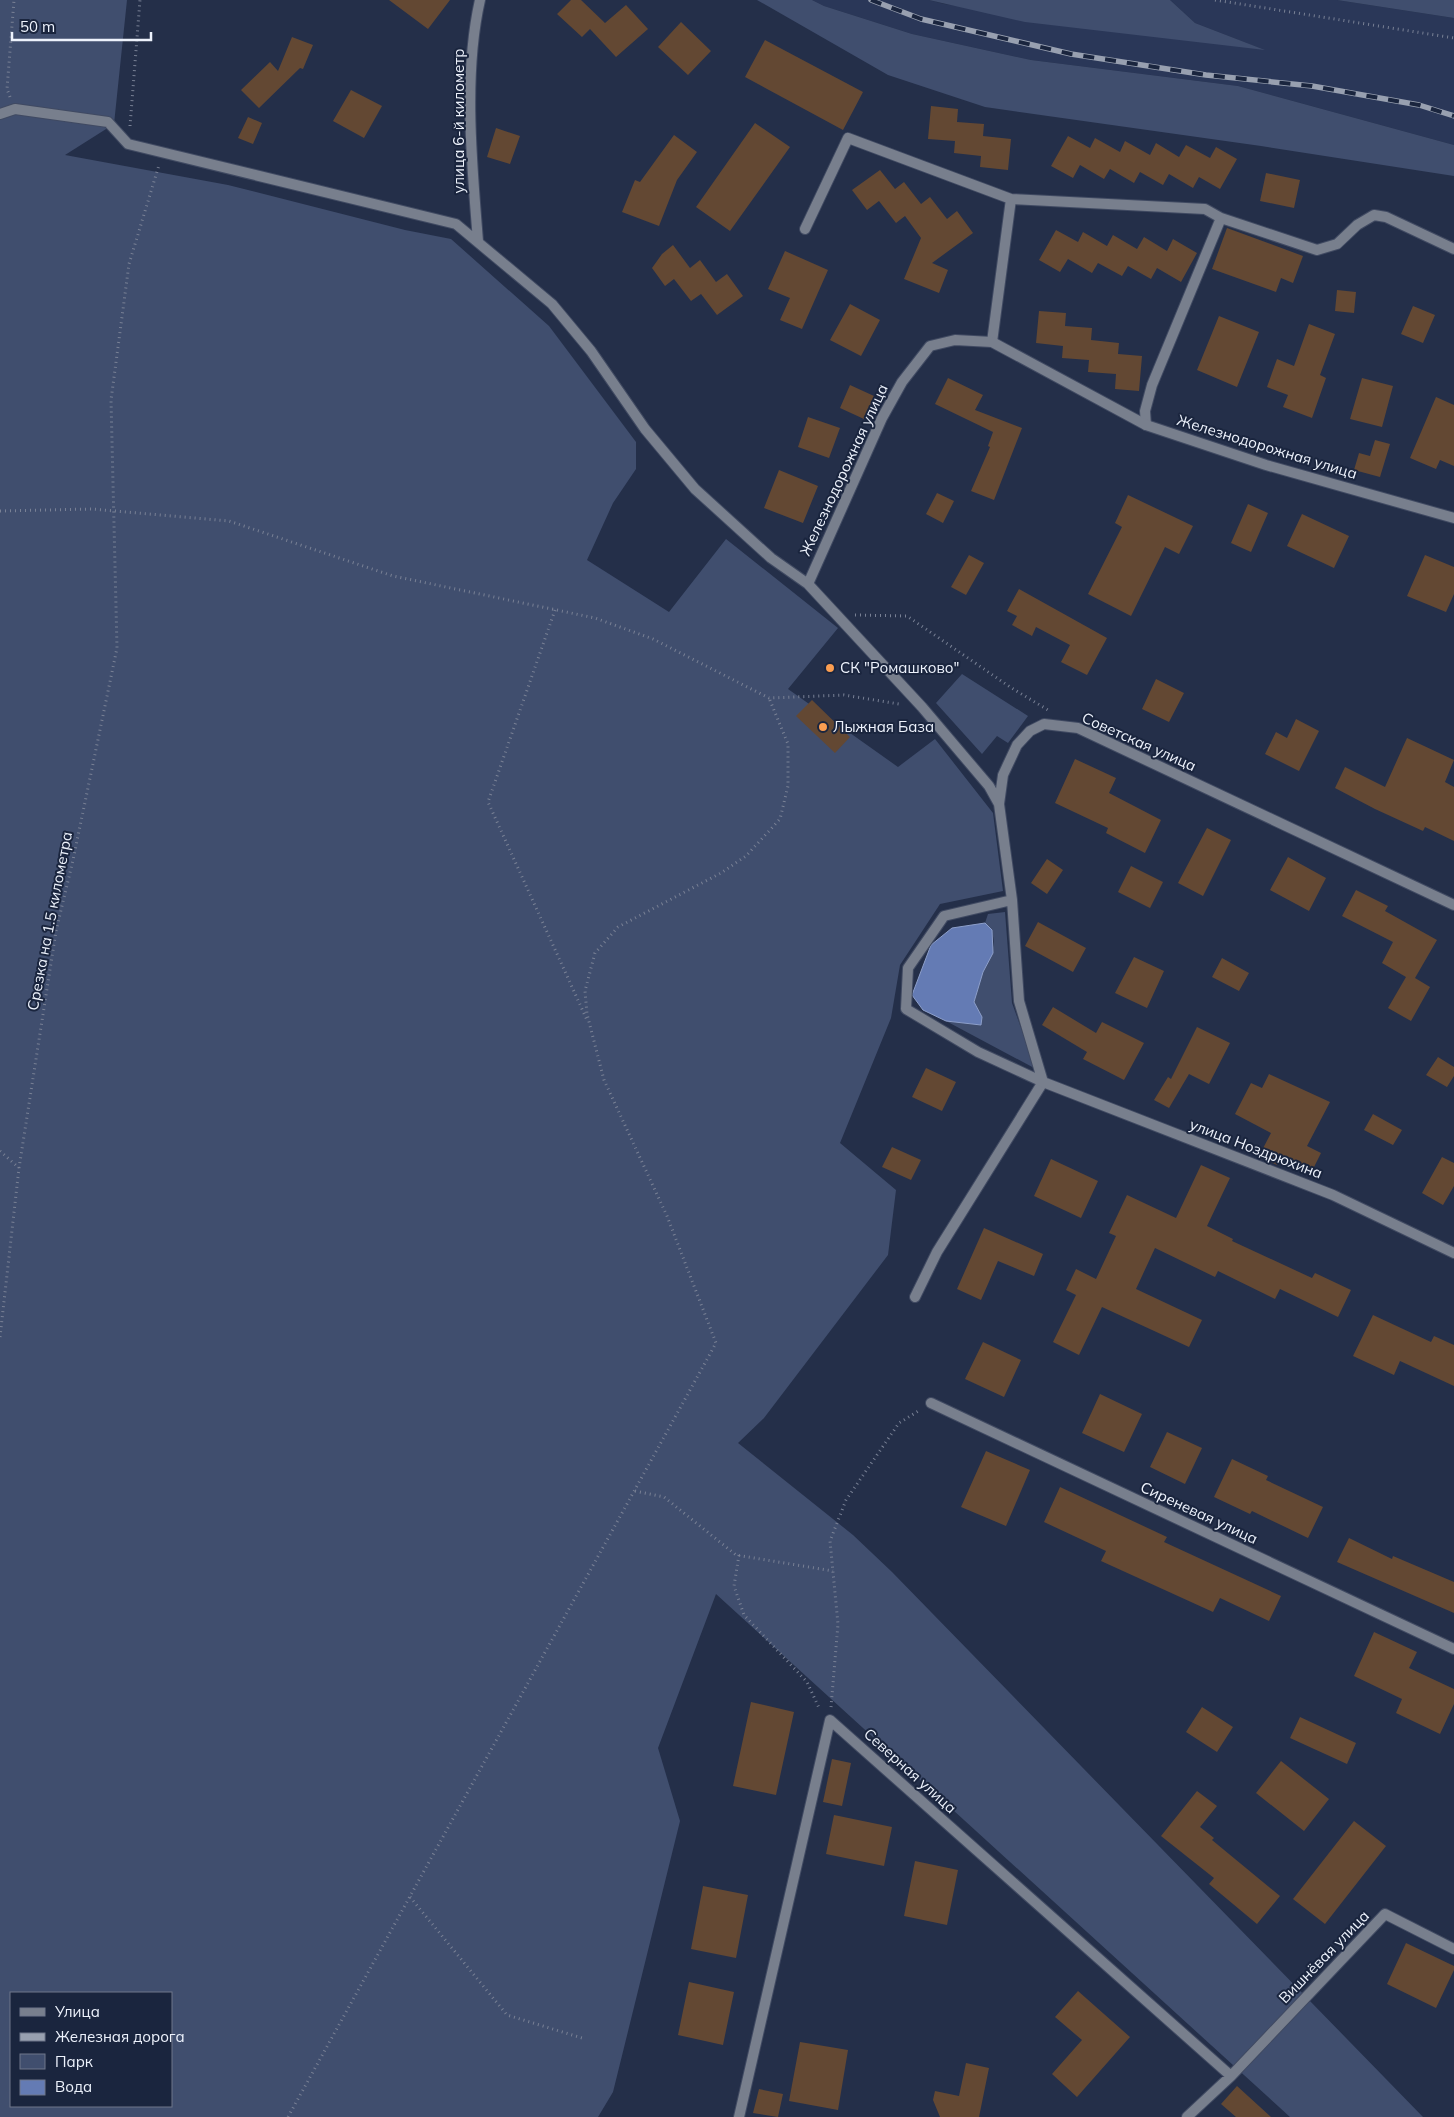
<svg xmlns="http://www.w3.org/2000/svg" width="1454" height="2117" viewBox="0 0 1454 2117" font-family="Mulish,sans-serif">
	<rect width="100%" height="100%" fill="#242f49"/>
	<path fill="#2a3758" d="M812 0H929L944 4 1262 49 1195 23 1170 0H1337L1454 18V145L1238 86 1031 60 912 34 824 6Z"/>
	<path fill="#404e6e" fill-rule="evenodd" d="M0 0H127L114 124 65 155 228 185 405 230 451 239 549 326 636 442V469L613 503 587 560 669 612 726 539 838 628 788 689 898 767 935 739 993 813 1003 891 940 904 900 965 891 1018 840 1143 896 1190 888 1255 764 1418 738 1443 853 1535 892 1572 1423 2117H1290L716 1594 658 1748 680 1821 613 2092 598 2117H0ZM11 1993H171V2106H11Z
		M757 0H812L824 6 912 34 1031 60 1238 86 1454 145V176L1261 146 985 107 888 75Z
		M929 0H1170L1195 23 1265 50 1025 22Z
		M1337 0H1454V18Z
		M962 674 1028 716 1008 743 997 736 982 754 936 703Z
		M1005 912 1012 1003 1036 1069 946 1021 981 1025 982 1017 974 1003C977 993 979 982 983 972 990 954 1002 941 985 923L988 914Z"/>
	<path fill="#647bb4" stroke="#8d9fca" d="M985 923 992 930 993 953 983 972 974 1002 982 1017 981 1025 946 1021 923 1010 912 995 931 945 952 928Z"/>
	<path fill="#634833" d="M389 0H450L428 29Z
		M571 0H581L605 23 626 5 648 29 616 57 590 29 582 37 557 14Z
		M681 22 711 51 688 75 658 47Z
		M292 37 313 45 303 69 300 68 259 108 241 90 270 62 278 71Z
		M765 40 863 92 843 130 745 77Z
		M351 90 382 106 364 138 333 121Z
		M931 106 958 109 957 122 984 124 983 136 1011 139 1008 170 980 167 981 156 954 153 955 141 928 139Z
		M248 117 262 123 253 144 238 138Z
		M755 123 790 147 730 231 696 207Z
		M496 128 520 136 510 164 487 157Z
		M674 135 697 152 677 180 659 226 622 212 635 180 640 182Z
		M1068 136 1090 148 1095 138 1120 152 1125 141 1150 155 1156 143 1179 157 1186 145 1210 158 1216 147 1237 159 1220 189 1199 177 1193 188 1169 174 1163 185 1140 172 1134 183 1110 169 1104 179 1080 165 1073 178 1051 166Z
		M880 170 895 189 904 182 921 204 930 197 947 219 957 211 973 233 932 263 948 270 939 293 904 279 921 238 905 216 896 223 879 201 867 210 852 190Z
		M1266 173 1300 180 1294 208 1260 201Z
		M1227 228 1303 256 1293 283 1281 278 1276 292 1212 269Z
		M1056 230 1078 242 1083 232 1107 246 1113 235 1137 249 1144 237 1167 251 1173 239 1197 253 1181 282 1157 268 1151 279 1128 266 1122 276 1098 263 1092 273 1068 259 1060 272 1039 260Z
		M673 245 690 268 700 260 716 282 727 274 743 296 717 315 701 294 691 301 674 279 665 286 652 268 662 254Z
		M785 251 828 270 802 329 780 320 790 298 768 289Z
		M1337 290 1356 292 1354 313 1335 311Z
		M850 304 880 320 861 356 830 340Z
		M1413 306 1435 315 1423 343 1401 334Z
		M1039 311 1066 313 1065 326 1092 328 1091 340 1119 343 1118 354 1142 356 1139 391 1115 389 1116 374 1088 372 1089 360 1062 358 1063 346 1036 343Z
		M1219 316 1259 332 1237 387 1197 370Z
		M1309 324 1335 334 1320 375 1326 378 1312 418 1283 407 1288 395 1267 387 1277 359 1294 366Z
		M948 378 983 395 975 410 1022 428 994 500 971 491 990 447 988 446 993 432 935 404Z
		M1362 378 1393 386 1382 427 1350 419Z
		M850 385 874 396 864 419 840 408Z
		M1436 397 1454 405V466L1440 460 1436 469 1410 458Z
		M808 417 840 428 829 458 798 447Z
		M1375 440 1390 444 1380 477 1354 470 1359 453 1370 456Z
		M779 470 818 486 803 523 764 508Z
		M937 493 954 501 943 523 926 514Z
		M1128 495 1193 526 1179 554 1165 547 1131 616 1088 594 1122 527 1115 523Z
		M1248 504 1268 513 1251 552 1231 543Z
		M1302 514 1349 536 1334 568 1287 546Z
		M969 555 984 563 966 595 951 587Z
		M1425 555 1454 567V594L1446 612 1407 596Z
		M1019 589 1107 638 1087 675 1061 662 1070 645 1036 627 1032 636 1012 625 1017 616 1007 611Z
		M1156 679 1184 693 1169 722 1142 709Z
		M812 700 850 737 835 753 796 716Z
		M1296 719 1319 731 1299 771 1265 754 1276 732 1287 738Z
		M1407 738 1454 760 1445 782 1454 787V841L1425 827 1423 831 1375 809 1335 788 1345 767 1385 787Z
		M1075 759 1116 778 1109 793 1161 820 1145 853 1106 833 1108 828 1055 803Z
		M1207 828 1231 840 1203 896 1178 883Z
		M1288 857 1326 878 1309 911 1270 890Z
		M1047 859 1063 870 1047 894 1031 883Z
		M1131 866 1163 882 1150 908 1118 892Z
		M1356 890 1388 906 1385 911 1437 940 1415 978 1430 987 1411 1021 1388 1008 1406 977 1382 963 1393 942 1342 916Z
		M1038 922 1086 948 1073 972 1025 946Z
		M1134 957 1164 971 1147 1008 1115 993Z
		M1222 958 1249 973 1239 991 1212 977Z
		M1053 1007 1096 1033 1102 1022 1144 1043 1124 1080 1083 1059 1087 1052 1042 1025Z
		M1197 1027 1230 1043 1209 1084 1189 1074 1169 1108 1154 1100 1168 1077 1171 1079Z
		M1438 1057 1454 1067V1076L1447 1087 1426 1075Z
		M926 1068 956 1082 942 1111 912 1097Z
		M1269 1074 1330 1102 1307 1146 1321 1153 1312 1171 1282 1157 1277 1165 1259 1156 1271 1133 1235 1114 1251 1083 1262 1088Z
		M1373 1114 1402 1130 1393 1145 1364 1130Z
		M892 1147 921 1160 911 1180 882 1167Z
		M1442 1157 1454 1163V1186L1443 1205 1422 1193Z
		M1051 1159 1098 1181 1081 1218 1034 1196Z
		M1201 1165 1230 1178 1207 1226 1233 1239 1232 1241 1312 1278 1315 1273 1351 1290 1338 1317 1280 1289 1275 1299 1218 1271 1215 1277 1155 1248 1136 1289 1202 1320 1189 1347 1102 1307 1079 1355 1053 1342 1076 1295 1066 1290 1076 1269 1096 1279 1116 1236 1109 1233 1127 1195 1176 1218Z
		M984 1228 1043 1254 1034 1276 998 1261 981 1300 957 1289Z
		M1373 1315 1431 1342 1434 1336 1454 1345V1386L1400 1361 1394 1375 1353 1356Z
		M983 1342 1021 1360 1004 1397 965 1379Z
		M1100 1394 1142 1414 1124 1452 1082 1433Z
		M1167 1432 1202 1448 1185 1484 1150 1467Z
		M986 1451 1030 1470 1006 1526 961 1507Z
		M1232 1459 1268 1476 1266 1480 1323 1507 1308 1538 1252 1511 1250 1514 1214 1497Z
		M1060 1487 1167 1537 1164 1542 1281 1596 1269 1621 1220 1598 1213 1612 1101 1561 1106 1551 1044 1522Z
		M1349 1538 1392 1559 1393 1556 1454 1582V1613L1337 1562Z
		M1374 1632 1417 1652 1409 1668 1454 1689V1704L1440 1734 1396 1713 1402 1699 1354 1676Z
		M751 1702 794 1712 776 1795 733 1786Z
		M1202 1707 1233 1727 1217 1752 1186 1732Z
		M1300 1717 1356 1743 1347 1764 1290 1738Z
		M832 1759 851 1763 842 1806 823 1802Z
		M1281 1761 1329 1799 1304 1831 1256 1793Z
		M1197 1791 1217 1806 1200 1827 1214 1838 1212 1840 1280 1896 1257 1924 1209 1884 1214 1878 1161 1836Z
		M834 1815 892 1827 884 1866 826 1854Z
		M1354 1821 1386 1846 1325 1924 1293 1899Z
		M915 1861 958 1870 947 1925 904 1916Z
		M703 1886 748 1895 736 1958 691 1949Z
		M1406 1943 1454 1966V1970L1436 2008 1387 1984Z
		M689 1982 734 1992 723 2045 678 2035Z
		M1078 1991 1130 2037 1077 2097 1052 2074 1082 2040 1055 2017Z
		M800 2042 848 2050 838 2110 789 2101Z
		M966 2063 989 2068 979 2117H940L933 2100 935 2091 959 2096Z
		M1237 2086 1271 2117H1236L1221 2104Z
		M759 2089 783 2094 778 2117 753 2113Z"/>
	<g fill="none" stroke-linecap="round" stroke-linejoin="round">
		<g stroke="#404a62" stroke-width="12">
			<path id="service" d="M1011 199 1205 209 1221 218
				M805 229 848 138 1011 199 992 342
				M1146 425 1145 411 1152 385 1221 218 1317 250 1337 244 1357 225 1374 215 1386 217 1454 249
				M915 1297 937 1252 1043 1082"/>
		</g>
		<g stroke="#404a62" stroke-width="12">
			<path id="minor" d="M0 114 15 109 108 122 128 144 456 224 552 304 591 351 645 429 695 489 771 558 808 584
				M478 241C472 165 463 75 480 0
				M999 804 989 786 922 707 808 584 882 418 902 382 930 346 955 340 992 342 1146 425 1266 465 1454 518
				M1012 900 944 916 908 968 906 1009 978 1052 1043 1082 1333 1195 1454 1253
				M1043 1082 1019 1001 1012 900 999 804 1003 775 1017 745 1030 731 1044 724 1078 728 1454 905
				M931 1403 1454 1649
				M739 2117 830 1720 1231 2076
				M1187 2117 1231 2076 1385 1914 1454 1949"/>
		</g>
		<path stroke="#798195" stroke-width="3" stroke-dasharray="1 4" stroke-linecap="butt" d="M1215 0 1454 38
			M10 97 7 89 14 0
			M130 126 140 0
			M0 511 92 509 229 521 393 576 595 618 653 639 769 698 844 695 899 704
			M555 610 488 802 587 1020
			M855 615 907 616 1010 687 1048 710
			M0 1151 19 1168
			M0 1337 19 1168 56 931 73 860 117 648 111 400 129 264 159 165
			M635 1491 664 1497 736 1555 833 1571
			M739 1555 734 1586 744 1615 807 1682 820 1710
			M831 1707 838 1624 830 1541 846 1500 899 1423 920 1410
			M410 1897 507 2015 582 2038
			M288 2117 716 1343 667 1216 604 1080 587 1014 585 991 595 953 618 927 721 873 746 856 780 819 788 786V744L769 698"/>
		<use href="#service" stroke="#787f8d" stroke-width="10"/>
		<use href="#minor" stroke="#787f8d" stroke-width="10"/>
		<g stroke="#98a0b0" stroke-width="5.5">
			<path id="rail" d="M871 0 921 19 1071 54 1206 75 1312 86 1419 105 1454 116"/>
		</g>
		<use href="#rail" stroke="#1a253e" stroke-width="4" stroke-dasharray="11" stroke-linecap="butt"/>
	</g>
	<g fill="#fb9e51" stroke="#1a253e" stroke-width="2">
		<circle cx="830" cy="668" r="5"/>
		<circle cx="823" cy="727" r="5"/>
	</g>
	<g text-anchor="middle" stroke-width="4" stroke-linejoin="round" paint-order="stroke">
		<g font-size="15" fill="#edf2fc" stroke="#1a253e">
			<text transform="translate(459 121) rotate(-90)" y="5">улица 6-й километр</text>
			<text transform="translate(1267 447) rotate(17)" y="5">Железнодорожная улица</text>
			<text transform="translate(844 470) rotate(-65)" y="5">Железнодорожная улица</text>
			<text transform="translate(1139 742) rotate(24)" y="5">Советская улица</text>
			<text transform="translate(50 921) rotate(-79)" y="5">Срезка на 1.5 километра</text>
			<text transform="translate(1256 1149) rotate(21)" y="5">улица Ноздрюхина</text>
			<text transform="translate(1199 1513) rotate(25)" y="5">Сиреневая улица</text>
			<text transform="translate(910 1771) rotate(42)" y="5">Северная улица</text>
			<text transform="translate(1324 1957) rotate(-46)" y="5">Вишнёвая улица</text>
		</g>
		<g font-size="15" fill="#edf2fc" stroke="#1a253e" text-anchor="start">
			<text x="840" y="673">СК "Ромашково"</text>
			<text x="833" y="732">Лыжная База</text>
		</g>
	</g>
	<rect x="10" y="1992" width="162" height="115" fill="#1a253e" stroke="#6e778a"/>
	<rect x="20" y="2008" width="25" height="8" fill="#787f8d" stroke="#6e778a"/>
	<text x="55" y="2017" font-size="15" fill="#edf2fc">Улица</text>
	<rect x="20" y="2033" width="25" height="8" fill="#98a0b0" stroke="#6e778a"/>
	<text x="55" y="2042" font-size="15" fill="#edf2fc">Железная дорога</text>
	<rect x="20" y="2054" width="25" height="15" fill="#404e6e" stroke="#6e778a"/>
	<text x="55" y="2067" font-size="15" fill="#edf2fc">Парк</text>
	<rect x="20" y="2080" width="25" height="15" fill="#647bb4" stroke="#6e778a"/>
	<text x="55" y="2092" font-size="15" fill="#edf2fc">Вода</text>
	<path d="M12 32v8h139v-8" fill="none" stroke="#edf2fc" stroke-width="2.5"/>
	<text x="20" y="32" font-size="15" fill="#edf2fc" stroke="#1a253e" stroke-width="4" paint-order="stroke">50 m</text>
</svg>
